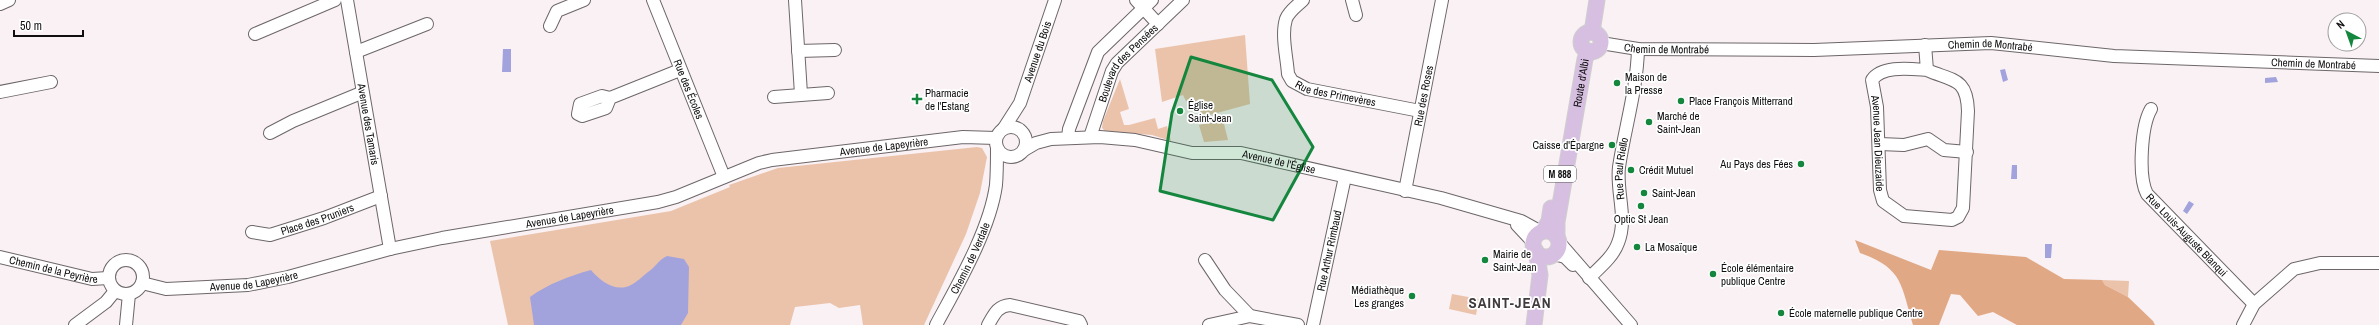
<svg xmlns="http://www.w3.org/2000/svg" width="2379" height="325" viewBox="0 0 2379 325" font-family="'Archivo Narrow',sans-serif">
	<rect width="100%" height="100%" fill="#f9f1f4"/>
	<path fill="#ebc3ab" d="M1245 35 1250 104 1202 117 1198 102 1186 101 1183 95 1162 102 1155 49Z
		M1120 79 1129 109 1120 112 1124 125H1129L1155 118 1158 129 1167 126 1171 141 1152 135 1105 131 1102 128 1103 121Z
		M1223 120 1228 140 1204 142 1199 125Z
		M977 147 982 148 987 157 980 193 966 234 924 325H863L860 305 839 308 830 303 795 307 790 325H508L490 241 671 211 730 187 729 185 778 168Z
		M2102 280 2129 281 2128 297 2105 285Z
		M1452 294 1479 299 1476 315 1449 309Z"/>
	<path fill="#e1a885" d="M1855 240 1931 270 1939 250 2026 257 2064 279 2102 280 2105 285 2128 297 2153 321 2155 325H2017L1993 312 1978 316 1960 295 1951 294 1939 325H1913C1901 285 1903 268 1860 253Z"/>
	<path fill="#a2a3dd" d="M503 49H511V72H502Z
		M2005 69 2008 80 2003 82 2000 70Z
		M2276 77 2278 82 2265 83V78Z
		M2012 165H2017V179H2011Z
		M2189 201 2194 204 2187 214 2183 211Z
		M2045 244H2052L2051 258H2045Z
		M667 256 684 259 689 267 688 313 681 325H534L530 297C548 284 569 276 591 270 600 281 616 293 631 285 637 282 643 276 648 272 656 267 658 260 667 256Z"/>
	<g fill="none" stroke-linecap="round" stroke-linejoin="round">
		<g stroke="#6d6669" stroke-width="14">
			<g id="minor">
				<path id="s1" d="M347 0 390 249"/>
				<path id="s2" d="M653 0 724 177"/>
				<path d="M795 0 801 94"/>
				<path d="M1136 0 1158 24"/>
				<path id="s3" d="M1303 0C1297 6 1289 11 1286 19 1281 35 1287 58 1288 74L1292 81 1307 89 1420 111"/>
				<path d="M1352 0 1356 15"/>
				<path d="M0 4 9 0"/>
				<path d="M550 26 557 11 584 0"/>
				<path d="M255 34 335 0"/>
				<path id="s4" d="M1601 43 1638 49 1814 50 1991 43 2114 56 2379 66"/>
				<path id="s5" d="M1925 45 1927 70C1911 69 1882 65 1872 80L1877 107 1880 190 1883 201 1904 216 1952 220 1958 217 1963 208 1968 111C1967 77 1952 81 1927 70"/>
				<path d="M798 51 835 50"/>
				<path d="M356 52 427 24"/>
				<path d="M0 92 51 82"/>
				<path d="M774 97 828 93"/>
				<path d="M610 98 606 108 582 116 578 114 580 104 602 96 610 98 680 70"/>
				<path id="s6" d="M2151 109C2141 126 2138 177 2147 194L2254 304"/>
				<circle cx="1011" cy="142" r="15"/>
				<path id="s7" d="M1004 128 1020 103 1055 0"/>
				<path d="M270 133 293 121 361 93"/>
				<path id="s8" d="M1090 137 1112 71 1117 63 1183 0"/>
				<path d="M1068 138 1069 129 1098 52 1152 0"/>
				<path d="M1880 144 1904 145 1928 139 1944 150 1967 152"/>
				<path id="s9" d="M1024 150 1036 143 1051 139 1100 137 1135 140 1192 153H1241L1441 198 1521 221 1541 232"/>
				<path id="s10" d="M1405 191 1442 0"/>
				<path d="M1517 225 1533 242"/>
				<path id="s11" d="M252 232 270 235 324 218 381 196"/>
				<path d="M1558 241 1631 325"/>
				<path d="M1554 254 1565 257 1573 265"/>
				<path id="s12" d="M0 257 92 279 108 278"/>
				<circle cx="126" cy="277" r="17"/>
				<path d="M1205 260 1225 290 1250 316"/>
				<path id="s13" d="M1589 278C1599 268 1613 257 1618 243 1628 218 1616 192 1619 167 1625 127 1637 89 1638 49"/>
				<path id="s14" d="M142 283 166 289 248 285 288 277 390 249 442 238 658 202 676 197 759 163 772 160 963 137 996 138"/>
				<path d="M75 325 106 302 115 291"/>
				<path d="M126 325 129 294"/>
				<path id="s15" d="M936 325C957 286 990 230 996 185 997 173 997 161 997 148"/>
				<path d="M988 325C994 315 997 306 1010 305L1079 321 1081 325"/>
				<path d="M1209 325 1250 316 1298 325"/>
				<path id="s16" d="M1313 325 1345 177"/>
				<path d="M2243 325 2254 304 2294 269 2320 263H2379"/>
			</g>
		</g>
		<g stroke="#cfcfcf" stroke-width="17">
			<g id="major">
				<path d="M1592 32 1597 0"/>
				<circle cx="1591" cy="42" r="10"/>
				<path d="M1543 231 1549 221 1551 208"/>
				<circle cx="1546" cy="244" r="13"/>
				<path id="s17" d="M1557 237V222L1585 59 1589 51"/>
				<path d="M1534 325 1540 275 1536 251"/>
			</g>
		</g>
		<use href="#minor" stroke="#fff" stroke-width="12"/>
		<use href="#major" stroke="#d7bfe1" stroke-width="15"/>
	</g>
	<path fill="#14863e" fill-opacity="0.2" stroke="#14863e" stroke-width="3" stroke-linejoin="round" d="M1191 57 1272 80 1313 147 1273 220 1160 191 1172 113Z"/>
	<g fill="#14863e" stroke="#fff" stroke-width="1.5">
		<circle cx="1617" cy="83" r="4"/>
		<path d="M915 93h4v4h4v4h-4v4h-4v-4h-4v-4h4z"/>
		<circle cx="1681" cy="101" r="4"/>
		<circle cx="1180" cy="111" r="4"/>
		<circle cx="1649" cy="122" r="4"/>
		<circle cx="1612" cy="145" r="4"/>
		<circle cx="1801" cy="164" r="4"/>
		<circle cx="1631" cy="170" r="4"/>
		<circle cx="1644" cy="193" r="4"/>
		<circle cx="1641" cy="206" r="4"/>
		<circle cx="1637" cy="247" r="4"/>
		<circle cx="1485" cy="260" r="4"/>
		<circle cx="1713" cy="274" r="4"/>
		<circle cx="1412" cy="296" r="4"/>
		<circle cx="1781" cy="313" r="4"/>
	</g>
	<g text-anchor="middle" stroke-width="3.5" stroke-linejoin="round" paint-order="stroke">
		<rect fill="#fff" stroke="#585657" stroke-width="1" x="1544" y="166" width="32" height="16" rx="3"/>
		<g font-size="10" font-weight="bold" fill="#100e0f">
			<text x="1560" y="178">M 888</text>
		</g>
		<g font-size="11" fill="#100e0f" stroke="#fff">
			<text dy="4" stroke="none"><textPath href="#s4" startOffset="390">Chemin de Montrabé</textPath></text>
			<text dy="4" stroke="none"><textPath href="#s4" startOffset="66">Chemin de Montrabé</textPath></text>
			<text dy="4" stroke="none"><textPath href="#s7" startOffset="84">Avenue du Bois</textPath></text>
			<text dy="4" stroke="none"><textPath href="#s8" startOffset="85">Boulevard des Pensées</textPath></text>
			<text dy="4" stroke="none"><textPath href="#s4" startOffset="714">Chemin de Montrabé</textPath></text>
			<text dy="4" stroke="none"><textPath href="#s17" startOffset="156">Route d'Albi</textPath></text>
			<text dy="4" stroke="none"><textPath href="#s2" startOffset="96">Rue des Écoles</textPath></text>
			<text dy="4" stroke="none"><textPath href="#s3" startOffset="135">Rue des Primevères</textPath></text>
			<text dy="4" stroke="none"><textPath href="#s10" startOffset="97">Rue des Roses</textPath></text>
			<text dy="4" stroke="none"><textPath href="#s1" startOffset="126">Avenue des Tamaris</textPath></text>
			<text dy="4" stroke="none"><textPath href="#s5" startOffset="147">Avenue Jean Dieuzaide</textPath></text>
			<text dy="4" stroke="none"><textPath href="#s14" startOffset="760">Avenue de Lapeyrière</textPath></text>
			<text dy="4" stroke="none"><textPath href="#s9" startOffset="260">Avenue de l'Église</textPath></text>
			<text dy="4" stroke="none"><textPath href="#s13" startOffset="121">Rue Paul Riello</textPath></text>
			<text dy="4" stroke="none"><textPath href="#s14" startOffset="436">Avenue de Lapeyrière</textPath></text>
			<text dy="4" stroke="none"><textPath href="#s11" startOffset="68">Place des Pruniers</textPath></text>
			<text dy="4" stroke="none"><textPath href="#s6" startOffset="144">Rue Louis-Auguste Blanqui</textPath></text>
			<text dy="4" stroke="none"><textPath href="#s16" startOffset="76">Rue Arthur Rimbaud</textPath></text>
			<text dy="4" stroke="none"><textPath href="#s15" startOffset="75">Chemin de Verdale</textPath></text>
			<text dy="4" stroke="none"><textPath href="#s12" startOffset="55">Chemin de la Peyrière</textPath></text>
			<text dy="4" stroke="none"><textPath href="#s14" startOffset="113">Avenue de Lapeyrière</textPath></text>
		</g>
		<g font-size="11" fill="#100e0f" stroke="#fff" text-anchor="start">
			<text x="1625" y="81">Maison de<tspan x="1625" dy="13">la Presse</tspan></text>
			<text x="925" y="97">Pharmacie<tspan x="925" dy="13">de l'Estang</tspan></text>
			<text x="1689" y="105">Place François Mitterrand</text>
			<text x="1188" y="109">Église<tspan x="1188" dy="13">Saint-Jean</tspan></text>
			<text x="1657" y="120">Marché de<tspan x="1657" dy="13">Saint-Jean</tspan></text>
			<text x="1604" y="149" text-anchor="end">Caisse d'Épargne</text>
			<text x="1793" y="168" text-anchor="end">Au Pays des Fées</text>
			<text x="1639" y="174">Crédit Mutuel</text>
			<text x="1652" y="197">Saint-Jean</text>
			<text x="1641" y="223" text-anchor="middle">Optic St Jean</text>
			<text x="1645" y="251">La Mosaïque</text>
			<text x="1493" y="258">Mairie de<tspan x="1493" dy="13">Saint-Jean</tspan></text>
			<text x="1721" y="272">École élémentaire<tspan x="1721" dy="13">publique Centre</tspan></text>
			<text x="1404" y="294" text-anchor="end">Médiathèque<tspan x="1404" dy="13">Les granges</tspan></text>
			<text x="1789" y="317">École maternelle publique Centre</text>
		</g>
		<g font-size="15" font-weight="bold" letter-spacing="1" fill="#413b3e" stroke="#fff">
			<text x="1510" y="308">SAINT-JEAN</text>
		</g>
	</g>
	<g transform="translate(2347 32) rotate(319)"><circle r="19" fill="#ffffff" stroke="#9f9f9f"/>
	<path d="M0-3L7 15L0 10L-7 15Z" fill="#14863e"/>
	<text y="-6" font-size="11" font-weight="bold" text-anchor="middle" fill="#100e0f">N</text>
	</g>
	<path d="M14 30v6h69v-6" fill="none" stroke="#100e0f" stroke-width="2"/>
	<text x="20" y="30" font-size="12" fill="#100e0f" stroke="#ffffff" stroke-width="3" paint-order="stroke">50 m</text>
</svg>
